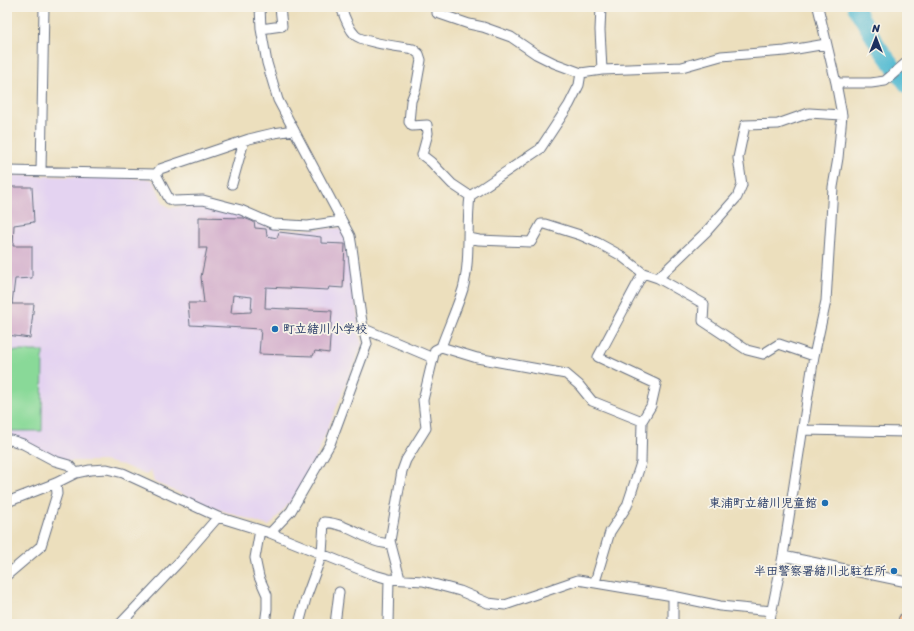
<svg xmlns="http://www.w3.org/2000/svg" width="914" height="631" viewBox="0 0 914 631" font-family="Sriracha,'Klee One',sans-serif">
	<rect width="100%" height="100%" fill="#f7f3e8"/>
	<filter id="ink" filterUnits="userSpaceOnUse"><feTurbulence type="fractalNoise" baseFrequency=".025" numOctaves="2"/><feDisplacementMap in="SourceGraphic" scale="8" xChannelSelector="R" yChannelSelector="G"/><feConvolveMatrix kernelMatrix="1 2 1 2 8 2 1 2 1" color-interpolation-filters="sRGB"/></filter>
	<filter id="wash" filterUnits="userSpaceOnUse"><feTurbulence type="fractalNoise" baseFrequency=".012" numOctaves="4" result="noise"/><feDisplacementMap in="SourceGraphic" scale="16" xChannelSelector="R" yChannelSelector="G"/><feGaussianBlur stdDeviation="0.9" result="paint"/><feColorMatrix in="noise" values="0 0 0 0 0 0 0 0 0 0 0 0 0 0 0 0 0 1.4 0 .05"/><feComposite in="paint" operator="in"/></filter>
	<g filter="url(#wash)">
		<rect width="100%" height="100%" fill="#ecdfbd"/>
		<path fill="#e4d3f1" d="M7 175 151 179 155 183 163 203 170 208 202 203 229 211 240 213 268 227 286 230 339 228 345 234 358 317V331L362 344 320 448 303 484 287 506 269 526 217 509 154 482 151 470 146 475 123 465 103 461H65L14 437 7 438Z"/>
		<path fill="#89d998" stroke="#52847b" d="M7 351H43L42 431H7Z"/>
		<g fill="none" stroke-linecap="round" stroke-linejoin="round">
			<path stroke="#54bbd2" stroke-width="16" d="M855 7 879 47 907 85"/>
		</g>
		<g id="blocks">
			<path fill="#d2accb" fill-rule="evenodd" d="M7 187H32L34 222 14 225 13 246H32V278L15 279 12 304H34L30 338 7 335Z
				M199 217 244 218 254 222 255 228 266 229 267 236 277 238 279 232 321 237V243L345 244 343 288 329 287 328 290 266 287 265 308 332 311 329 353 315 351 313 356 259 354 261 329 190 325 188 303H204L201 277 207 248H199ZM233 295 252 297 251 312 231 313Z"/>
		</g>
	</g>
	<g filter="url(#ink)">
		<use href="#blocks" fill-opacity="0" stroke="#646d7f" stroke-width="1"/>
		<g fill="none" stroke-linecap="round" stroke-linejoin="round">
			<g stroke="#646d7f" stroke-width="11">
				<path id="street" d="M260 7 261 29 267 63 278 100 350 236C357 272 357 309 367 344L330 444 291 511 270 533
					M341 7C344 16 348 28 355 35 361 42 402 47 413 49L419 54 421 60 416 88 411 101 409 122 412 126 427 125 428 133 422 155 431 162 452 184 470 196
					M437 7V13L469 24 483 27 511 37 536 54 554 63 581 73 602 70 682 67 721 56 785 51 826 44
					M601 7 600 30 602 70
					M261 29 282 26 280 7
					M836 83H871L885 81 907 62
					M7 171 156 174 169 199 174 201 203 200 241 210 273 224 308 226 341 221
					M41 171 44 7
					M157 173 160 169 249 139 274 133 294 130
					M232 184 244 141
					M470 196 540 149 569 105 579 85 581 73
					M469 238 479 240 531 242 541 224H545L580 235 598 243 620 255 643 273 658 278 704 304 703 321 747 350 763 354 779 344 814 356
					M658 278 706 232 737 197 742 185 738 158 745 125 778 124 809 113 842 115
					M362 328 433 358
					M441 347 477 358 566 374 579 385 592 401 642 421 641 463 627 506 610 532 595 582
					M642 421 651 406 656 384 598 357 643 273
					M803 430 907 432
					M7 441 11 440 23 444 55 461 69 465 76 473
					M7 502 56 483 76 473 90 470 107 469 123 473 149 485 218 517 270 533 371 574 389 579 423 581 460 591 488 603 505 605 578 580 673 596 720 606 772 611
					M260 530 255 558 259 577 267 595V609L265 624
					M783 556 907 582
					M7 575 41 546 57 494 56 483
					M400 579 390 541 402 471 406 460 426 428 423 400 435 350 441 347C448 328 457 308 463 289 471 258 466 227 470 196
					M673 596V624
					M120 624 179 562 218 517
					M299 624 306 598 322 554 324 522C343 523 358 534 375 541 380 543 385 543 390 544
					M335 624 339 592
					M388 624 389 579
					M769 624 783 556 814 356 826 301 833 187 838 158 842 115 836 83 818 7"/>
			</g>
			<g stroke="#646d7f" stroke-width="19">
				<path id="highway" d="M907 624V621"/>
			</g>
			<use href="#street" stroke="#fff" stroke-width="9"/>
			<use href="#highway" stroke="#fabc8b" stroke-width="17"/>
		</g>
	</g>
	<g fill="#1f6fb2" stroke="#f7f3e8" stroke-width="1.5">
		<circle cx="275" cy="329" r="4"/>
		<circle cx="825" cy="503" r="4"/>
		<circle cx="894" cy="571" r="4"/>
	</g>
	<g text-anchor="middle" stroke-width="3.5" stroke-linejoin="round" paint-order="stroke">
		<g font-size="12" font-weight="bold" fill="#1b2f5e" stroke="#f7f3e8" text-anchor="end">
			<text x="283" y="333" text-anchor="start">町立緒川小学校</text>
			<text x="817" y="507">東浦町立緒川児童館</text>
			<text x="886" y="575">半田警察署緒川北駐在所</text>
		</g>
	</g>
	<rect width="914" height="631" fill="none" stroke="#f7f3e8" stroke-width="24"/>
	<g transform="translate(876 38)" stroke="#f7f3e8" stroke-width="3" paint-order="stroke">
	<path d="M0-3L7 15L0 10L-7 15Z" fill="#1b2f5e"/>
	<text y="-6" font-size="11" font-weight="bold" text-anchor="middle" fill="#1b2f5e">N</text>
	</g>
</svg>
